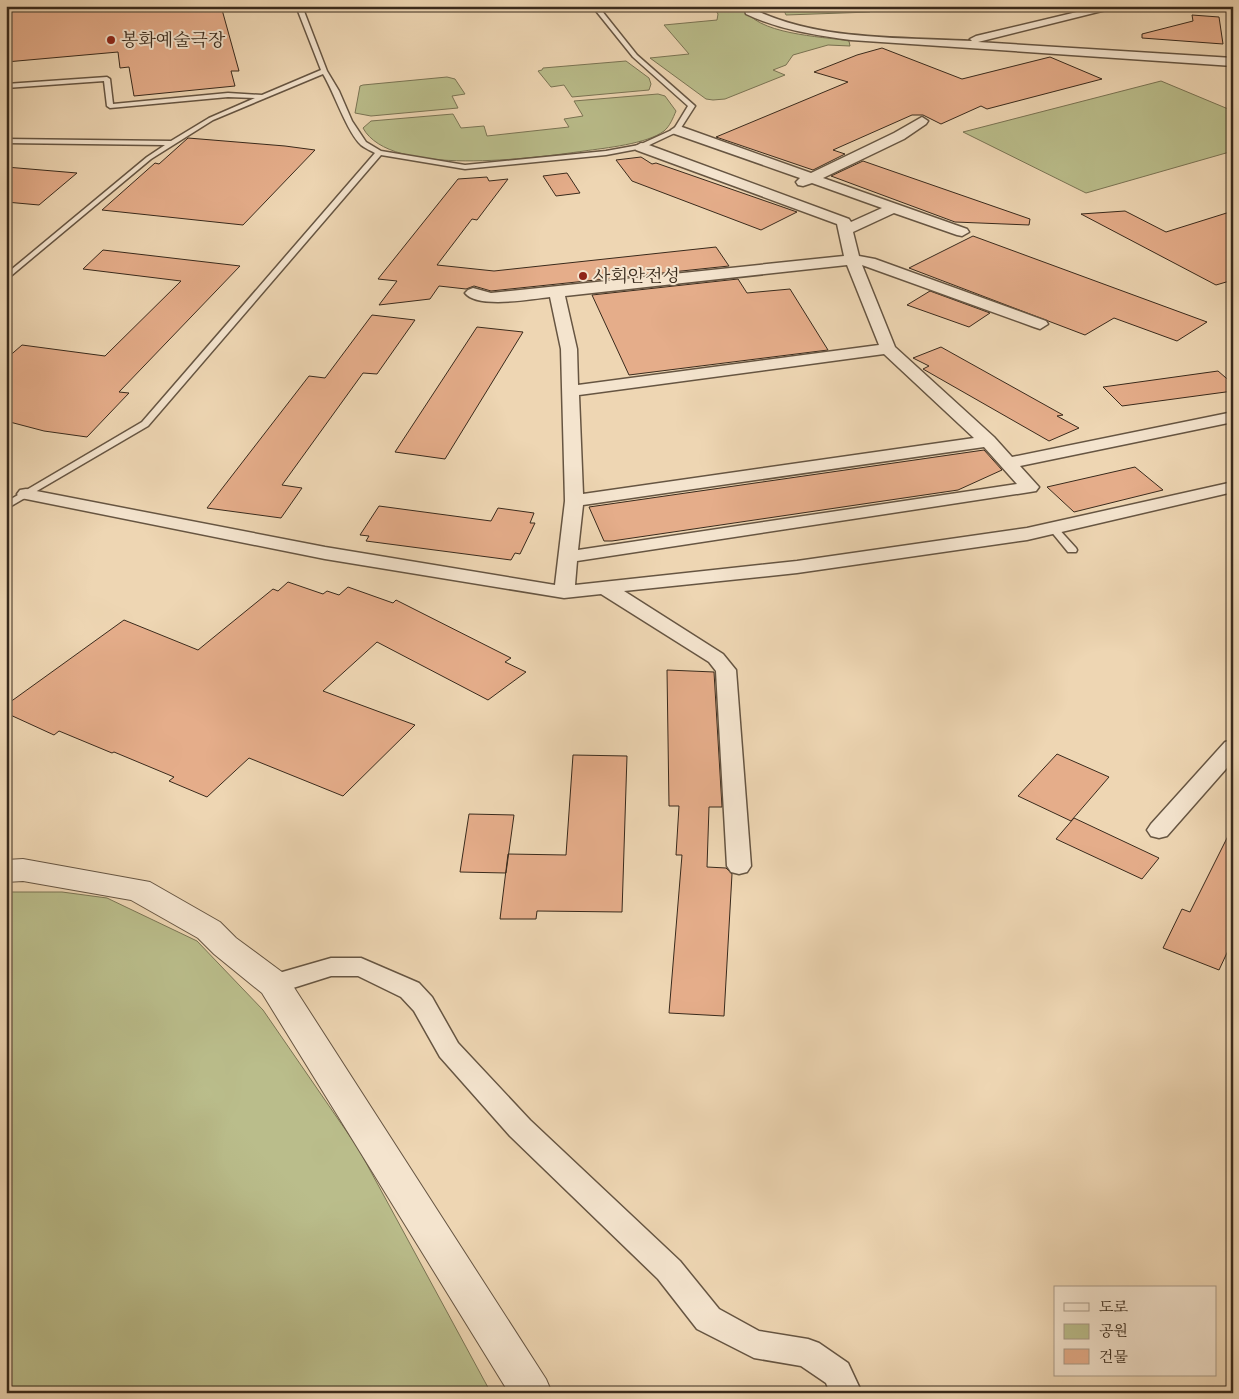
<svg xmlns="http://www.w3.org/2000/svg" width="1239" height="1399" viewBox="0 0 1239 1399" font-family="'IM FELL DW Pica','Noto Serif KR',serif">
	<rect width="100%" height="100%" fill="#eed6b3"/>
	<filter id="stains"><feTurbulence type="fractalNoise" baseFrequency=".004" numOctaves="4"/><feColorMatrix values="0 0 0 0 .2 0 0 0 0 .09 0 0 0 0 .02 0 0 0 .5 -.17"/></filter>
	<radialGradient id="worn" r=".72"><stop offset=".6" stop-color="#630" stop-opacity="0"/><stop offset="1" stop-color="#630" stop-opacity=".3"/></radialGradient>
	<path fill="#babd8b" stroke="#7a7454" d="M713 6H743C755 35 821 36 849 41L850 46 828 45 793 55 786 65 773 70 785 75 725 99 713 100 706 99 650 58 689 54 664 25 717 20 718 14Z
		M782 6H866L870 12 786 15Z
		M626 61 649 78 651 84 649 90 572 97 564 85 551 87 538 71 542 70 543 68Z
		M447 77 455 79 465 94 452 96 458 108 371 116 355 113 360 86 363 85Z
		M1161 81 1233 111V151L1086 193 963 132Z
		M658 94 665 96 676 111C673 118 670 126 664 131 647 144 605 148 584 151 535 158 390 178 363 128L371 121 453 114 461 128 484 126 487 136 569 127 564 119 583 116 574 101Z
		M6 892H62L107 898 197 941 263 1010 358 1148 491 1393H6Z"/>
	<path fill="#e5ad8a" stroke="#392a1c" d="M6 6H221L239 71H231L235 86 134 96 129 67 120 68 118 52 6 62Z
		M1192 15 1219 17 1223 44 1142 38V34L1193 21Z
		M882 48 962 79 1050 57 1102 79 987 109 981 106 941 124 923 115H912L833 150 845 154 813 170 716 137 848 82 814 72 857 55Z
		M188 138 285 146 315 150 243 225 102 210 155 163 159 164Z
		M641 157 652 164 656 163 797 212 761 230 632 181 616 160Z
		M863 161 1030 219 1029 225 955 222 831 176Z
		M6 167 77 173 39 205 6 202Z
		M567 173 580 193 556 196 543 176Z
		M487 177 489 181 508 179 477 220 472 219 437 265 494 271 716 247 729 266 491 291 474 286 466 289 439 286 430 299 379 305 397 281 378 279 458 179Z
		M1125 211 1166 232 1233 211V280L1216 285 1081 214Z
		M973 236 1128 293 1207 322 1177 341 1114 318 1085 335 909 268Z
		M103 250 240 266 119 392 129 393 87 437 44 431 6 421V359L22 345 105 356 181 281 83 269Z
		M738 279 747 293 790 289 828 350 629 375 592 295Z
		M930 291 990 313 969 327 907 305Z
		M372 315 415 320 377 374 363 373 282 485 302 488 281 518 207 508 309 376 325 378Z
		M477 327 523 332 445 459 395 452Z
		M941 347 1063 415 1057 416 1079 428 1049 441 923 369 929 366 913 358Z
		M1218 371 1233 384V391L1122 406 1103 387Z
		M984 450 1002 470 958 490 612 541H604L589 507Z
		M1135 467 1163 490 1074 512 1047 487Z
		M379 506 491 521 498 508 534 513 530 523H535L520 554 515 553 511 560 366 541 369 536 360 535Z
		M288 582 323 594 327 591 339 595 348 587 393 603 396 600 511 658 505 662 526 672 488 700 377 642 323 691 415 725 343 796 249 758 207 797 169 781 174 777 114 752 112 753 59 731 54 735 6 713V705L124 620 198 650 273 589 278 591Z
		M667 670 714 672 722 807H709L707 867 726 868 732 874 724 1016 669 1013 682 855H676L679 806H669Z
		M1057 754 1109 777 1071 821 1018 796Z
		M573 755 627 756 622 912 537 911 536 919H500L508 854 566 855Z
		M469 814 514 815 506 873 460 872Z
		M1074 818 1159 858 1142 879 1056 839Z
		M1233 826V940L1219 970 1163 948 1182 909 1190 912Z"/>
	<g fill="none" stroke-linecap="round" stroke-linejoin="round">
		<g stroke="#665542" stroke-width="3">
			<path id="service" d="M296 6H302L327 71 339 91 352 121 366 142 381 151 465 165 606 151 639 145 674 129 688 106 633 57 592 6H598L637 55 695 106 679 131 643 148 606 155 465 169 381 155 148 426 6 509V502L142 422 375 153C371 151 365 148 361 145 347 132 334 92 323 74L213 120 151 159 6 280V274L147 157 165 145 6 143V139L171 141 209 118 255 98 228 97 110 108 107 106 104 81 6 88V84L107 77 110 79 113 104 228 93 262 95 321 70Z
				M1053 525 1056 526 1076 548 1077 550 1076 552H1068L1050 530 1048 528 1050 526Z"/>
		</g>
		<g stroke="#665542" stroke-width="3">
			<path id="minor" d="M744 6H754L755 10C821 41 901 37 972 41L970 39 976 36 1102 6H1122L978 42 1233 58V66L851 40C815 35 780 30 746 14Z
				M922 117 928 121 926 124 904 139 823 178 967 229 969 232 962 236 957 235 894 213 853 232 859 256 875 259 1046 321 1048 324 1040 329 1034 327 862 265 895 347 994 437 1012 457 1233 412V422L1020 466 1039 487 1036 491 1030 492 577 561 575 585 797 561 1027 528 1233 482V492L1027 540 797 573 624 591 723 654 736 670 751 866 747 872 739 874 731 872 727 866 716 671 709 662 601 594 564 598 325 559 26 499 20 498 17 494 20 490 26 489 325 547 555 585 565 501 561 349 550 297C532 299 477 309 465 293L468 290 473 288 491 293 844 256 837 224 636 150 634 147 641 143 646 144 849 219 851 222 882 208 812 183 803 186 798 185 796 182 800 178 672 133 671 130 677 126 682 127 811 173 894 133ZM847 265 879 345 578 385 577 349 565 296ZM884 354 974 438 583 494 579 395ZM984 447 1017 484 578 550 583 505Z
				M1233 740V761L1167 836 1159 838 1151 836 1147 830 1151 824 1225 742Z
				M331 958H361L419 983 432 997 458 1043 530 1120 680 1261 719 1309 759 1331 808 1339 819 1343 848 1363 862 1393H830L826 1383 801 1366 754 1358 697 1329 658 1279 510 1136 440 1057 414 1011 401 997 358 976H331L274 994 265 991 261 984 265 977Z"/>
		</g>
		<g stroke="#665542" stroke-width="2">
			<path id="tertiary" d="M23 859 150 882 220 922 236 938 286 975 546 1379 552 1393H509L262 993 214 954 198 938 131 900 23 881 6 882V860Z"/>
		</g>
		<use href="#service" fill="#f4e4ce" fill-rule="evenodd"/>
		<use href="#minor" fill="#f4e4ce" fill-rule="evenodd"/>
		<use href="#tertiary" fill="#f4e4ce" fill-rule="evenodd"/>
	</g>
	<g fill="#8f2418" stroke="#f4e4ce" stroke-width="2">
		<circle cx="111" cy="40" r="5"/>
		<circle cx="583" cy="276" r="5"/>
	</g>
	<g text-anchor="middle" stroke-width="4" stroke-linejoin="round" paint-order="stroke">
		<g font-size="18" fill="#392a1c" stroke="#f4e4ce" text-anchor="start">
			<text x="121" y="46">봉화예술극장</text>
			<text x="593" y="282">사회안전성</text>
		</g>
	</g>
	<rect width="1239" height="1399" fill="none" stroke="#eed6b3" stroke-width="25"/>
	<rect x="8" y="8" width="1224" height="1384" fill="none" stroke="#392a1c" stroke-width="2.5"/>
	<rect x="12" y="12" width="1214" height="1374" fill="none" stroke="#392a1c"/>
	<rect x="1054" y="1286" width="162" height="90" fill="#f4e4ce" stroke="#a99a87"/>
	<rect x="1064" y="1303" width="25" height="8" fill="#f4e4ce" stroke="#a99a87"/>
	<text x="1099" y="1312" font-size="15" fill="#392a1c">도로</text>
	<rect x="1064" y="1324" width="25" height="15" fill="#babd8b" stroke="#a99a87"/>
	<text x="1099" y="1336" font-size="15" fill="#392a1c">공원</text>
	<rect x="1064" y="1349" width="25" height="15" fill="#e5ad8a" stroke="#a99a87"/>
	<text x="1099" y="1362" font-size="15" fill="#392a1c">건물</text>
	<rect width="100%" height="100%" filter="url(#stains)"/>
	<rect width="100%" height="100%" fill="url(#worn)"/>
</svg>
